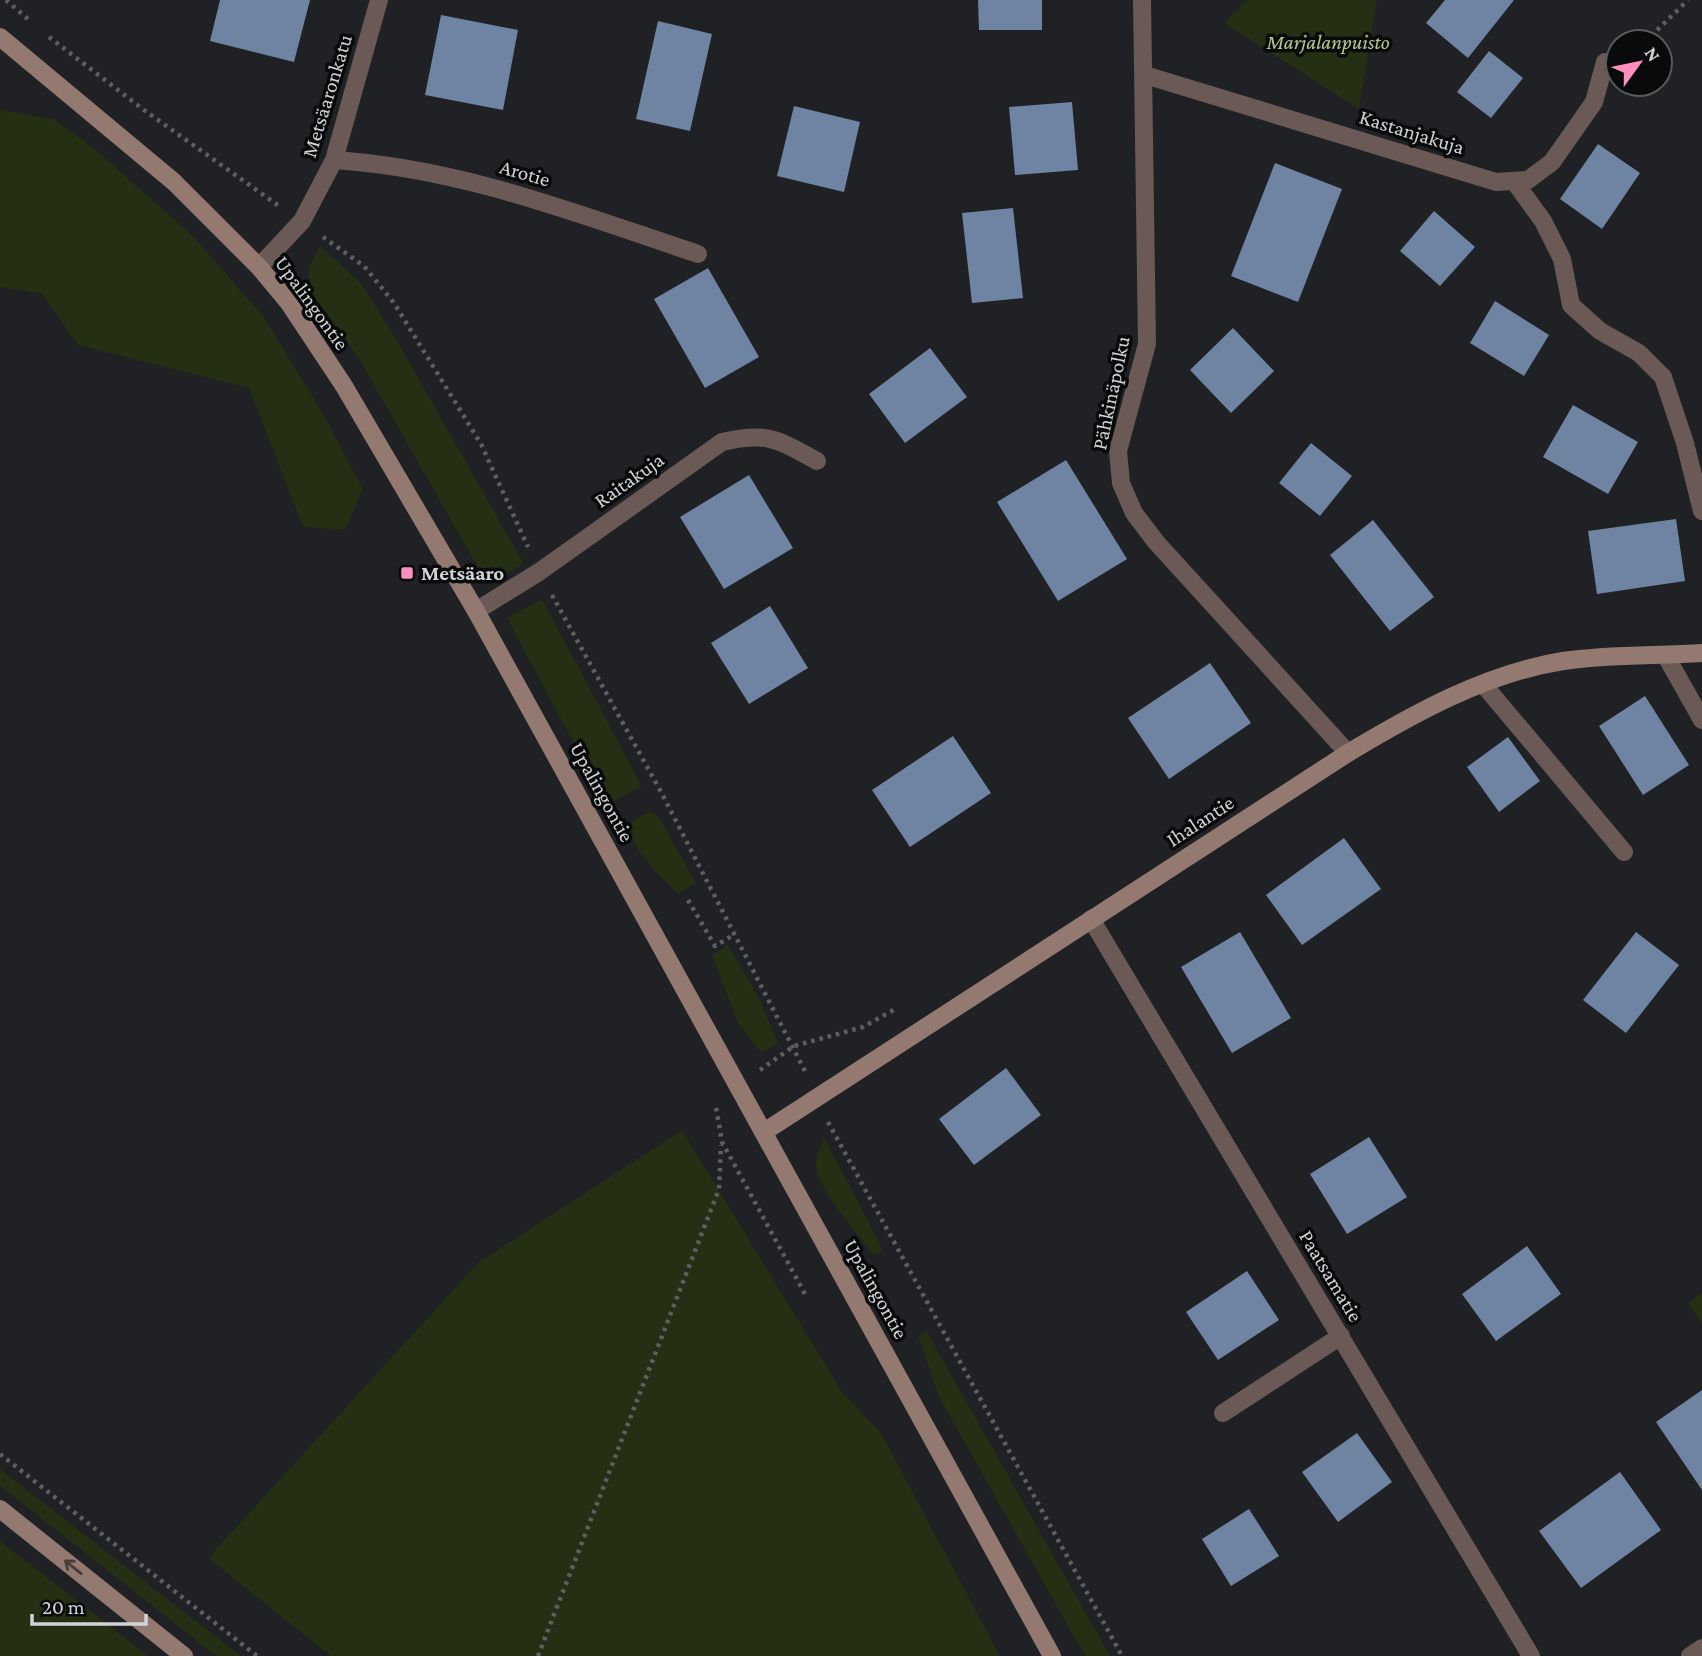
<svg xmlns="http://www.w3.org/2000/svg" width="1702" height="1656" viewBox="0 0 1702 1656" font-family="'Crimson Pro',serif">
	<rect width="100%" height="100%" fill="#1f2124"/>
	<path fill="#252f13" d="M1247 0H1377L1359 109 1224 23Z
		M0 110 53 119 96 150 193 236 263 316 321 410 363 489 345 530 303 527 249 388 78 345 42 294 0 287Z
		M320 246 361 283 395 337 524 564 487 583 358 357 311 292 308 270Z
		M542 599 642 786 607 805 507 618Z
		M650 812 659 817 696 883 678 894C661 875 625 848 632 821Z
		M728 945 759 998 778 1043 761 1053 738 1023 712 955Z
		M682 1130 842 1392 881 1433 1000 1656H331L208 1558 479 1262Z
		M824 1137 883 1250 874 1255C859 1235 815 1188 816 1163 817 1155 822 1145 824 1137Z
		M1702 1293V1323L1688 1303Z
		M926 1330 1110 1656H1085L939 1397 918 1336Z
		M0 1469 241 1656H216L0 1486Z
		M0 1541 138 1648 148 1656H0Z"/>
	<path fill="#6f84a3" d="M220 0H310L294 62 210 41Z
		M978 0H1042V30H979Z
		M1445 0H1514L1468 58 1426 23Z
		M441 15 518 30 503 110 425 95Z
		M658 21 712 34 690 131 636 119Z
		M1489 51 1523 78 1491 118 1457 92Z
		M1072 102 1078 170 1015 175 1009 107Z
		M794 106 860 122 844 192 777 176Z
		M1598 144 1640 173 1602 229 1560 199Z
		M1275 163 1342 189 1298 302 1231 276Z
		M1013 208 1023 298 972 303 962 213Z
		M1434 211 1475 247 1440 286 1400 251Z
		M708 268 759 357 705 388 654 299Z
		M1495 301 1549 335 1524 376 1470 343Z
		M1233 328 1274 371 1231 413 1190 370Z
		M930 348 967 397 905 443 869 394Z
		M1573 405 1638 442 1608 494 1543 457Z
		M1311 443 1352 476 1320 516 1279 483Z
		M1066 460 1127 559 1058 601 997 502Z
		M749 475 793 548 724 589 680 517Z
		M1676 519 1685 581 1597 594 1588 531Z
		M1373 520 1434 597 1390 631 1330 555Z
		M770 606 808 668 749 704 711 643Z
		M1210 663 1251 723 1169 779 1128 718Z
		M1645 696 1689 765 1643 795 1599 726Z
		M953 736 991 793 910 847 872 790Z
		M1508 737 1540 781 1499 812 1467 767Z
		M1344 838 1381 889 1302 945 1266 895Z
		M1240 932 1291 1018 1232 1053 1181 967Z
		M1636 932 1679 965 1626 1033 1583 1000Z
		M1006 1068 1041 1115 974 1165 939 1119Z
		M1369 1137 1407 1197 1347 1234 1310 1174Z
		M1527 1246 1561 1294 1496 1341 1462 1294Z
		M1247 1271 1279 1320 1218 1360 1186 1312Z
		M1702 1390V1490L1656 1422Z
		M1357 1433 1392 1482 1338 1522 1302 1472Z
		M1620 1472 1661 1530 1581 1588 1539 1531Z
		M1249 1509 1279 1556 1231 1586 1202 1539Z"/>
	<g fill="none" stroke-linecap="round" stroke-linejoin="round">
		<path stroke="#5d5f62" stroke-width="4.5" stroke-dasharray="3.5 5" stroke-linecap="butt" d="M6 0 29 20
			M49 37 144 110 279 206
			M1645 42 1688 0
			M323 237 364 266 394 303 481 444 528 547
			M552 595 661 792 806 1073
			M688 900 715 946 735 934
			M760 1070 794 1046 863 1027 897 1008
			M716 1108 722 1142 805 1294
			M828 1122 1122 1656
			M0 1454 257 1656
			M538 1656 719 1189 721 1145"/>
		<path stroke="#6a5954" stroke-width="18" d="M1514 181 1543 221 1562 259 1571 305 1600 331 1639 353 1663 377
			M1483 684 1624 852
			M1223 1413 1341 1336"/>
		<path stroke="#6a5954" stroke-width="18" d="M1142 0 1147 344 1118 451 1121 483 1134 513 1156 542 1348 753
			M1145 75 1496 182 1528 180 1552 162 1594 102 1605 62
			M334 160C461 168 578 214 698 254
			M259 267 302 221 334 160 379 0
			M1663 377 1685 443 1702 511
			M476 611 539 572 722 442C768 431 778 440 817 461
			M1666 656 1702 720
			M1091 919 1531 1656
			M1690 1656 1702 1648"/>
		<path stroke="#947971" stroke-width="18" d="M0 37 174 182 259 267 289 303 344 386 476 611 1052 1656
			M764 1132 1348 753C1413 714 1486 673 1563 661 1609 654 1656 656 1702 653
			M0 1509 184 1656"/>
	</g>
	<defs><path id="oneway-shaft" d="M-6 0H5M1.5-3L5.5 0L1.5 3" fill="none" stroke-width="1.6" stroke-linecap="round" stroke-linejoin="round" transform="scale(1.75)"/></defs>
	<use stroke="#483c39" href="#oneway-shaft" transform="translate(73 1567) rotate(-141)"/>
	<rect fill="#fe8ebd" stroke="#090a0c" stroke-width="2.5" x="400" y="566" width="14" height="14" rx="3.5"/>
	<g text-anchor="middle" stroke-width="7" stroke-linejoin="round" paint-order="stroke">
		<g font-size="21" font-style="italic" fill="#b4cb90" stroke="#090a0c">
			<text x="1328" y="49">Marjalanpuisto</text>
		</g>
		<g font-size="21" fill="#d1d3d5" stroke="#090a0c">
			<text transform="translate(327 96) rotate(-73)" y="7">Metsäaronkatu</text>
			<text transform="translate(1412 132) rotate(17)" y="7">Kastanjakuja</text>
			<text transform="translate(525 173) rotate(16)" y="7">Arotie</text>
			<text transform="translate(312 303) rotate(54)" y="7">Upalingontie</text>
			<text transform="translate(1111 393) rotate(-78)" y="7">Pähkinäpolku</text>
			<text transform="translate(629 480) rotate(-35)" y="7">Raitakuja</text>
			<text transform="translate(602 792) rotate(61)" y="7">Upalingontie</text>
			<text transform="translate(1200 821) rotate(-33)" y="7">Ihalantie</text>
			<text transform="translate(1331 1276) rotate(59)" y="7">Paatsamatie</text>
			<text transform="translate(876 1289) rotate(61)" y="7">Upalingontie</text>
		</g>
		<g font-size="21" font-weight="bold" fill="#d1d3d5" stroke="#090a0c" text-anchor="start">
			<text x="421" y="580">Metsäaro</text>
		</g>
	</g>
	<g transform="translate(1639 63) rotate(57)"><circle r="33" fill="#090a0c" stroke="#595a5c" stroke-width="2"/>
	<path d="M0-5L12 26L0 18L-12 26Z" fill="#fe8ebd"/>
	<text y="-10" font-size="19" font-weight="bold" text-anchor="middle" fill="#d1d3d5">N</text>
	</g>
	<path d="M32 1614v10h114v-10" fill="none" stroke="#d1d3d5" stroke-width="3.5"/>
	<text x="42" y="1614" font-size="21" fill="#d1d3d5" stroke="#090a0c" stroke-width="5" paint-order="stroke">20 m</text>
</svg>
